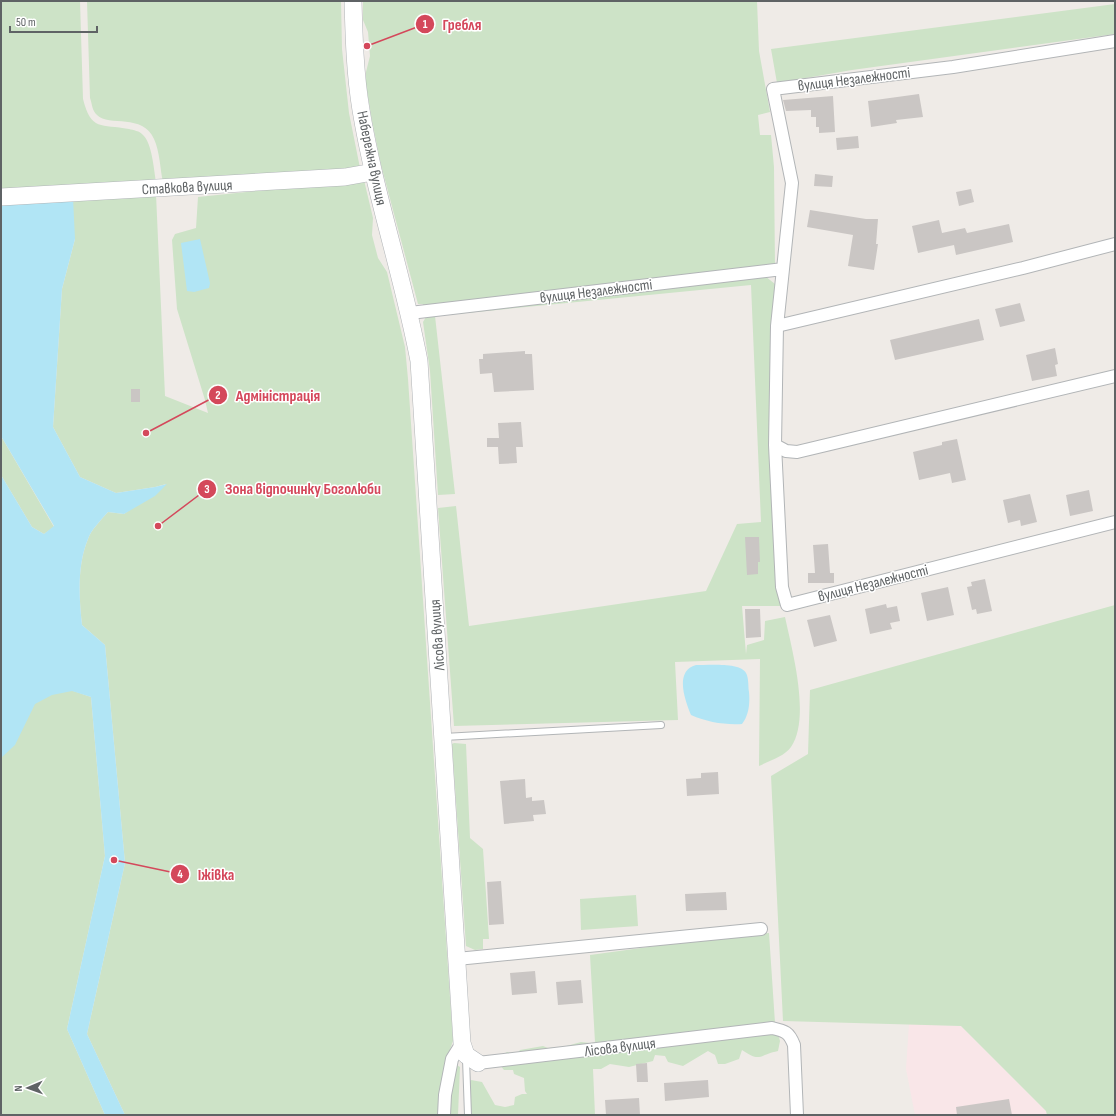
<svg xmlns="http://www.w3.org/2000/svg" width="1116" height="1116" viewBox="0 0 1116 1116" font-family="'Sofia Sans Condensed',sans-serif">
	<rect width="100%" height="100%" fill="#efebe7"/>
	<path fill="#f9e6e8" d="M909 1024 961 1026 1046 1111 1047 1115H915L906 1069Z"/>
	<path fill="#cde3c7" d="M1 1H80L83 99C91 131 101 124 129 129 133 130 140 131 143 135 152 143 154 170 156 182L1 190Z
		M87 1H341L342 49 349 113 360 168 163 182C160 169 160 152 154 139 143 113 109 127 97 115 92 111 92 103 90 98Z
		M363 1H757L759 51 770 112 758 115 760 135H771L774 167 775 267 423 307V304H418L381 165 372 121 366 85V72L370 56 368 32 363 20Z
		M1115 4V34L852 70 777 83 771 49Z
		M364 180 373 218 372 235 378 258 387 272 405 347 408 379 453 1041 447 1058 440 1115H125L87 1034 125 863 105 645 82 625C79 598 77 565 88 539 91 530 101 520 108 512L124 514 166 484 155 487 116 493 80 477 53 427 62 289 75 239 1 202 156 194 165 396 208 413 205 400 177 309 172 240 175 234 196 228 198 197Z
		M765 276 775 284 772 326 777 587 781 606H742L746 654 747 645 764 640 765 621 785 617C792 650 811 718 791 747 785 756 769 761 759 766L760 659 675 662 678 720 454 726 438 508 456 506 469 626 706 591 737 524 761 522 751 285 435 316 455 494 438 495 430 371 423 322 426 317Z
		M1 436 54 527 44 534 32 527 1 475Z
		M1115 605V1115H1047L1046 1111 961 1026 783 1021 771 776 808 754 810 690Z
		M27 675 91 697 105 856 67 1029 105 1115H1V681Z
		M454 743 466 744 470 838 483 849 489 939H483V949L475 950 466 946 452 744Z
		M636 895 638 926 581 930 580 899Z
		M769 933 775 1023 780 1041 778 1051C758 1055 761 1063 742 1050L739 1059 725 1064H718L715 1055 708 1051 683 1066 668 1062 665 1056 655 1055 653 1061 629 1067 610 1064 601 1069H593L595 1115H471L469 1083 471 1080 482 1082 495 1105 505 1107 514 1105 515 1097 522 1094H527L525 1091 524 1078 514 1074 513 1070H504L499 1064 498 1057 507 1052 517 1054 520 1050 543 1046 548 1048 563 1047 581 1042 590 1043 601 1042H595L590 955 714 938Z
		M457 1065 460 1067 458 1115H450L449 1098Z"/>
	<path fill="#b1e5f5" d="M73 198 75 239 62 289 53 427 80 477 116 493 155 487 167 484 155 496 124 514 108 512C101 520 91 530 88 539 77 565 79 598 82 625L105 645 125 863 87 1034 125 1115H105L67 1029 105 856 91 697 72 691 52 695 35 704 15 745 1 758V475L32 527 44 534 54 526 1 436V202Z
		M200 239 210 283 209 288 194 292 187 291 181 243Z
		M696 665C707 665 741 662 746 673 749 678 748 687 749 692 750 703 749 715 742 724 724 725 707 722 691 715 685 700 674 671 696 665Z"/>
	<path fill="#cac6c4" d="M919 94 923 117 896 120 897 123 871 127 868 101Z
		M833 96 835 132 819 133V127H816V117H811V110L786 111 783 100Z
		M858 136 859 148 837 150 836 138Z
		M815 174 833 176 832 187 814 186Z
		M971 189 974 202 959 206 956 192Z
		M810 210 866 219H878L876 244H878L874 270 848 266 853 235 807 227Z
		M939 220 942 233 965 228 967 233 1009 224 1013 242 956 255 954 245 918 253 912 226Z
		M1020 303 1025 321 1000 327 995 309Z
		M979 319 984 340 895 360 890 340Z
		M1055 348 1058 364 1055 365 1057 376 1032 381 1026 355Z
		M525 351V354H532L534 390 494 392 492 373 480 374 479 359H483V354Z
		M131 389H140V402H131Z
		M521 422 523 447H516L517 463 499 464 498 447H487V438H499L498 423Z
		M957 439 966 480 952 483 950 473 919 480 913 452 942 445V442Z
		M1089 490 1093 511 1070 516 1066 495Z
		M1030 494 1037 522 1021 526 1020 520 1008 523 1003 500Z
		M745 537H759L760 562H758V574L747 575Z
		M828 544 830 573H834V583H808V573H815L813 545Z
		M985 579 992 611 977 614 976 609 972 610 967 587 972 586 971 582Z
		M948 587 954 615 927 621 921 593Z
		M886 604 887 608 897 606 900 621 890 623 892 629 870 634 865 609Z
		M745 609H760L761 637 746 638Z
		M830 615 837 641 814 647 807 620Z
		M718 772 719 794 687 796 686 779 701 778V773Z
		M525 779 526 798 532 797V801L544 800 546 814 533 815 534 821 504 824 500 781Z
		M501 881 504 924 489 925 487 882Z
		M726 892 727 910 686 911 685 894Z
		M535 971 537 993 512 995 510 973Z
		M581 980 583 1003 558 1005 556 982Z
		M647 1063 648 1082H637L636 1064Z
		M708 1080 709 1097 665 1101 664 1083Z
		M639 1098 640 1115H606L605 1100Z
		M1009 1099 1012 1115H957L956 1107Z"/>
	<g fill="none" stroke-linecap="round" stroke-linejoin="round">
		<g stroke="#b2b5b7" stroke-width="8">
			<path id="lane" d="M444 737 661 725
				M466 1059 468 1115"/>
		</g>
		<g stroke="#b2b5b7" stroke-width="14">
			<path id="street" d="M783 269 777 326 775 445 782 587 787 605 1115 522
				M410 313 783 269 792 183 773 89 953 67 1115 41
				M777 326 1023 268 1115 244
				M775 445 786 451 797 452 1115 376
				M457 959 761 929
				M478 1063 772 1028C785 1031 789 1032 794 1045L797 1115
				M444 1115 445 1095 452 1059 462 1043"/>
		</g>
		<g stroke="#b1b5b8" stroke-width="18">
			<path id="secondary" d="M353 1C354 37 355 74 361 110 375 195 403 276 419 361L462 1043 466 1055 478 1063
				M1 197 345 177 373 172"/>
		</g>
		<use href="#lane" stroke="#fff" stroke-width="6"/>
		<use href="#street" stroke="#fff" stroke-width="12"/>
		<use href="#secondary" stroke="#fff" stroke-width="17"/>
	</g>
	<g text-anchor="middle" stroke-width="3" stroke-linejoin="round" paint-order="stroke">
		<g font-size="15" fill="#5f6365" stroke="#fff">
			<text transform="translate(854 79) rotate(-7)" y="5">вулиця Незалежності</text>
			<text transform="translate(372 158) rotate(78)" y="5">Набережна вулиця</text>
			<text transform="translate(187 187) rotate(-3)" y="5">Ставкова вулиця</text>
			<text transform="translate(596 291) rotate(-7)" y="5">вулиця Незалежності</text>
			<text transform="translate(873 583) rotate(-14)" y="5">вулиця Незалежності</text>
			<text transform="translate(437 635) rotate(-94)" y="5">Лісова вулиця</text>
			<text transform="translate(620 1047) rotate(-7)" y="5">Лісова вулиця</text>
		</g>
	</g>
	<path fill="none" stroke="#d4485b" stroke-width="1.5" d="M367 46L425 24M146 433L218 395M158 526L207 489M114 860L180 874"/>
	<g fill="#d4485b" stroke="#fff" stroke-width="1.5">
		<circle cx="367" cy="46" r="4"/>
		<circle cx="146" cy="433" r="4"/>
		<circle cx="158" cy="526" r="4"/>
		<circle cx="114" cy="860" r="4"/>
		<circle cx="425" cy="24" r="10"/>
		<circle cx="218" cy="395" r="10"/>
		<circle cx="207" cy="489" r="10"/>
		<circle cx="180" cy="874" r="10"/>
	</g>
	<g font-size="12" text-anchor="middle" font-weight="bold" fill="#fff">
		<text x="425" y="28">1</text>
		<text x="218" y="399">2</text>
		<text x="207" y="493">3</text>
		<text x="180" y="878">4</text>
	</g>
	<g font-size="16" text-anchor="middle" font-weight="bold" fill="#d4485b" stroke="#fff" stroke-width="3" stroke-linejoin="round" paint-order="stroke">
		<text x="462" y="30">Гребля</text>
		<text x="278" y="401">Адміністрація</text>
		<text x="303" y="494">Зона відпочинку Боголюби</text>
		<text x="216" y="880">Іжівка</text>
	</g>
	<rect width="1116" height="1116" fill="none" stroke="#5f6365" stroke-width="4"/>
	<g transform="translate(28 1088) rotate(268)" stroke="#ffffff" stroke-width="3" paint-order="stroke">
	<path d="M0-3L7 15L0 10L-7 15Z" fill="#5f6365"/>
	<text y="-6" font-size="11" font-weight="bold" text-anchor="middle" fill="#5f6365">N</text>
	</g>
	<path d="M10 26v6h87v-6" fill="none" stroke="#5f6365" stroke-width="2"/>
	<text x="16" y="26" font-size="12" fill="#5f6365" stroke="#ffffff" stroke-width="3" paint-order="stroke">50 m</text>
</svg>
